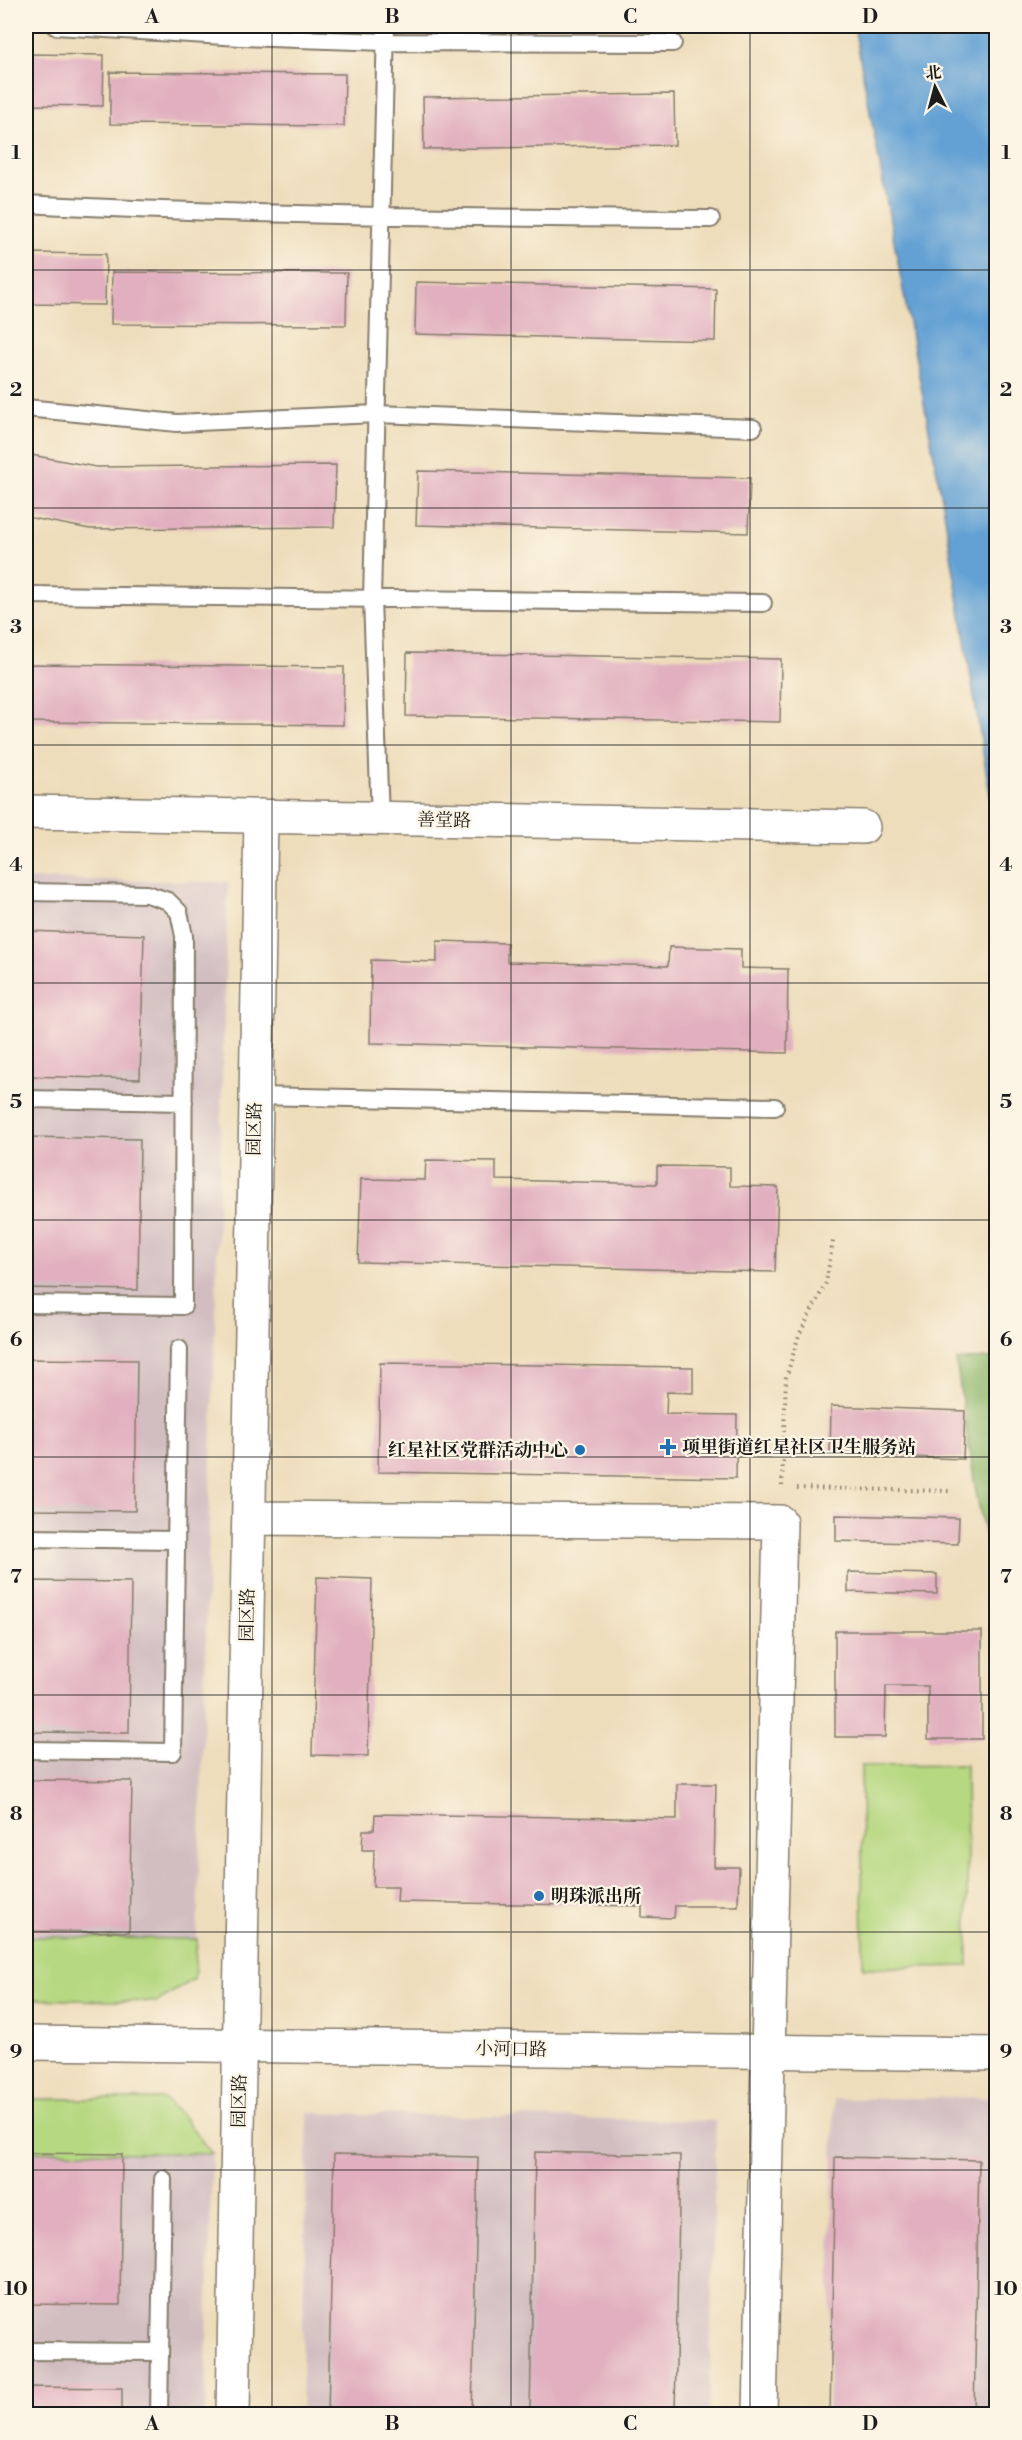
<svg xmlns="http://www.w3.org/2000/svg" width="1022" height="2440" viewBox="0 0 1022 2440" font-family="'Libre Bodoni','Noto Serif SC',serif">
	<rect width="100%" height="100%" fill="#fcf5e5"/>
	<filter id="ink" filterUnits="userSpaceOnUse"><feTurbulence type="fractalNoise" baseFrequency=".0167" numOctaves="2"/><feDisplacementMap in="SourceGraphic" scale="12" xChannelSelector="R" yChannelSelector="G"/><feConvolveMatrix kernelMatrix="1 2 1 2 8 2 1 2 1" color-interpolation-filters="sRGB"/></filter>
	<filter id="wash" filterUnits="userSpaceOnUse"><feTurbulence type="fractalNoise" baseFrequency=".008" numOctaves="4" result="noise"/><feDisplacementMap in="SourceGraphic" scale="24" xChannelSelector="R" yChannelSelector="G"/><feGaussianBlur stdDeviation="1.35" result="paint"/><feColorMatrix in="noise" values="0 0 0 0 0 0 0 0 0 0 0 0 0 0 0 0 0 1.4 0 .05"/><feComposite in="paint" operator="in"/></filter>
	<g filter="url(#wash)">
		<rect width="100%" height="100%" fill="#edb"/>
		<path fill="#d2bec1" d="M26 879 228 882 197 1939 26 1937Z
			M996 2097V2414H828L834 2099Z
			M308 2113 716 2121 709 2414H301Z
			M26 2151 212 2154 205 2414H26Z"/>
		<path fill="#b6d880" stroke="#697a4e" stroke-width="1.5" d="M966 1765 968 1966 863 1968 861 1766Z
			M26 1937 197 1939 194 1979 157 2002 26 1999Z
			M26 2099H164L184 2118 212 2154 26 2151Z"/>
		<path fill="#90b86e" stroke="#566a45" stroke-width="1.5" d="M996 1357V1586L976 1492 956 1361Z"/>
		<path fill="#63a1d4" stroke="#405e78" stroke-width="1.5" d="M854 26H996V832L943 505Z"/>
		<g id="blocks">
			<path fill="#e1afbf" d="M26 54 104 55 103 106 26 105Z
				M110 72 345 74 344 126 110 124Z
				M674 94 675 145 424 149 423 97Z
				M26 253 106 254 105 305 26 304Z
				M112 272 347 273 346 325 111 324Z
				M416 282 716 289 715 341 415 334Z
				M26 454 96 467 336 465 334 527 90 529 26 517Z
				M418 471 750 478 748 533 416 525Z
				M407 653 781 659 780 722 406 716Z
				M26 664 344 667 343 725 26 722Z
				M26 931 144 935 140 1079 26 1076Z
				M437 941 507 943V962L668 966 669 947 741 949V968L788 969 787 1053 370 1043 371 960 437 962Z
				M26 1137 140 1139 138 1290 26 1288Z
				M426 1160 496 1161V1180L657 1184V1166L730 1167V1186L778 1187 775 1272 358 1262 361 1179 425 1180Z
				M26 1359 137 1360 135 1511 26 1510Z
				M380 1363 693 1367V1393L667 1392 666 1414 737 1415 736 1478 378 1472Z
				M831 1406 965 1411 963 1459 830 1454Z
				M836 1515 959 1518 958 1544 836 1541Z
				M848 1572 937 1574V1594L848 1592Z
				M317 1577 372 1579 368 1756 312 1755Z
				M26 1581 131 1582 129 1733 26 1732Z
				M835 1631H982V1739H928V1686H886L885 1737H835Z
				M26 1780 132 1781 129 1932 26 1931Z
				M677 1784H716L714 1867H739L738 1906H675L674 1918 642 1917V1906L397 1902 398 1887H373L374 1850H362L363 1830H374L375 1814 677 1819Z
				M535 2152 680 2155 675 2414H530Z
				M26 2153 122 2154 120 2305 26 2304Z
				M334 2154 478 2157 472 2414H328Z
				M835 2157 979 2160 974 2414H830Z
				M26 2387 122 2388V2414H26Z"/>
		</g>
	</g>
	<g filter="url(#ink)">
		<use href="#blocks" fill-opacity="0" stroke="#857c6c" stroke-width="1.5"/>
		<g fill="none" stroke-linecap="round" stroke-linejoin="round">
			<g stroke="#857c6c" stroke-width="20">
				<path id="service" d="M55 26 241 37 386 42 673 43
					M26 204C254 216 482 218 711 219
					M26 408 177 423 376 414 753 428
					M26 595 763 603
					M380 819 372 599 386 26
					M26 892 147 894 168 901 179 912 184 936 183 1306 26 1304
					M255 1096 775 1107
					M26 1099 184 1102
					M26 1538 176 1540
					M26 1750 173 1752 179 1349
					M26 2351 160 2352
					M159 2414 163 2179"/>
			</g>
			<g stroke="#857c6c" stroke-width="36">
				<path id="minor" d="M26 812 863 827
					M249 1518 780 1522 760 2414
					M233 2414 261 816"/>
			</g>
			<g stroke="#857c6c" stroke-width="36">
				<path id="tertiary" d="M26 2043 996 2054"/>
			</g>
			<path stroke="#857c6c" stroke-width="4" stroke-dasharray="1.5 4.5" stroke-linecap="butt" d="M782 1486 786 1378 799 1335 826 1283 833 1241
				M797 1488 950 1491"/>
			<use href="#service" stroke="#fff" stroke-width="16"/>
			<use href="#minor" stroke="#fff" stroke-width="33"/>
			<use href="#tertiary" stroke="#fff" stroke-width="33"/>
		</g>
	</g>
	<path fill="none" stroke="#1c1c1c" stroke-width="1.5" stroke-opacity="0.55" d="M272 26V2414M511 26V2414M750 26V2414M26 270H996M26 508H996M26 745H996M26 983H996M26 1220H996M26 1457H996M26 1695H996M26 1932H996M26 2170H996"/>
	<g fill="#1f6fb2" stroke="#fcf5e5" stroke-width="2">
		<path d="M665 1438h6v6h6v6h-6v6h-6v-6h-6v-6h6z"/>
		<circle cx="580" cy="1450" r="6"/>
		<circle cx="539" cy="1896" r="6"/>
	</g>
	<g text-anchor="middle" stroke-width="4.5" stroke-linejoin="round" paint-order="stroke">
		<g font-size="18" fill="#1c1c1c" stroke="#fcf5e5">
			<text transform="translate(444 820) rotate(1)" y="6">善堂路</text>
			<text transform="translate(254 1129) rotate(-89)" y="6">园区路</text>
			<text transform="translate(247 1615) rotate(-89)" y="6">园区路</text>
			<text transform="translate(511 2049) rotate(1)" y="6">小河口路</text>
			<text transform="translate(239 2101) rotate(-89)" y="6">园区路</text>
		</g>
		<g font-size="18" font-weight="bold" fill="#1c1c1c" stroke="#fcf5e5" text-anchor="start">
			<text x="682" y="1453">项里街道红星社区卫生服务站</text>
			<text x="568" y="1456" text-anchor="end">红星社区党群活动中心</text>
			<text x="551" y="1902">明珠派出所</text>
		</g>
	</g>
	<rect width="1022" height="2440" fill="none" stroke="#fcf5e5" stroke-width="66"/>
	<g transform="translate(935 87) rotate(354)" stroke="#fcf5e5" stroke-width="4.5" paint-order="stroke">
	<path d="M0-4.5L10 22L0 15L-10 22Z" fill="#1c1c1c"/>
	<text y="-9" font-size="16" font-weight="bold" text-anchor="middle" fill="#1c1c1c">北</text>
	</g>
	<rect x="33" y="33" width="956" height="2374" fill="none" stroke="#1c1c1c" stroke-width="2"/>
	<g font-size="20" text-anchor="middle" font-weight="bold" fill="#1c1c1c">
		<text x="152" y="23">A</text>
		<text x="392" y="23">B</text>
		<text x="630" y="23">C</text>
		<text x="870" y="23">D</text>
		<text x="16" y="159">1</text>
		<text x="1006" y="159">1</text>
		<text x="16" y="396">2</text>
		<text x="1006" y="396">2</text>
		<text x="16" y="633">3</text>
		<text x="1006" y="633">3</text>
		<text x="16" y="871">4</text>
		<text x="1006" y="871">4</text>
		<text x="16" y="1108">5</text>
		<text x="1006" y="1108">5</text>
		<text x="16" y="1346">6</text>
		<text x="1006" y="1346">6</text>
		<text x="16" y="1583">7</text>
		<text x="1006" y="1583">7</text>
		<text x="16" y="1820">8</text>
		<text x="1006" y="1820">8</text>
		<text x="16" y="2058">9</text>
		<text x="1006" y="2058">9</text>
		<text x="16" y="2295">10</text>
		<text x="1006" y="2295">10</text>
		<text x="152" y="2430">A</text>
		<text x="392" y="2430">B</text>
		<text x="630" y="2430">C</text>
		<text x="870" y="2430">D</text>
	</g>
</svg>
